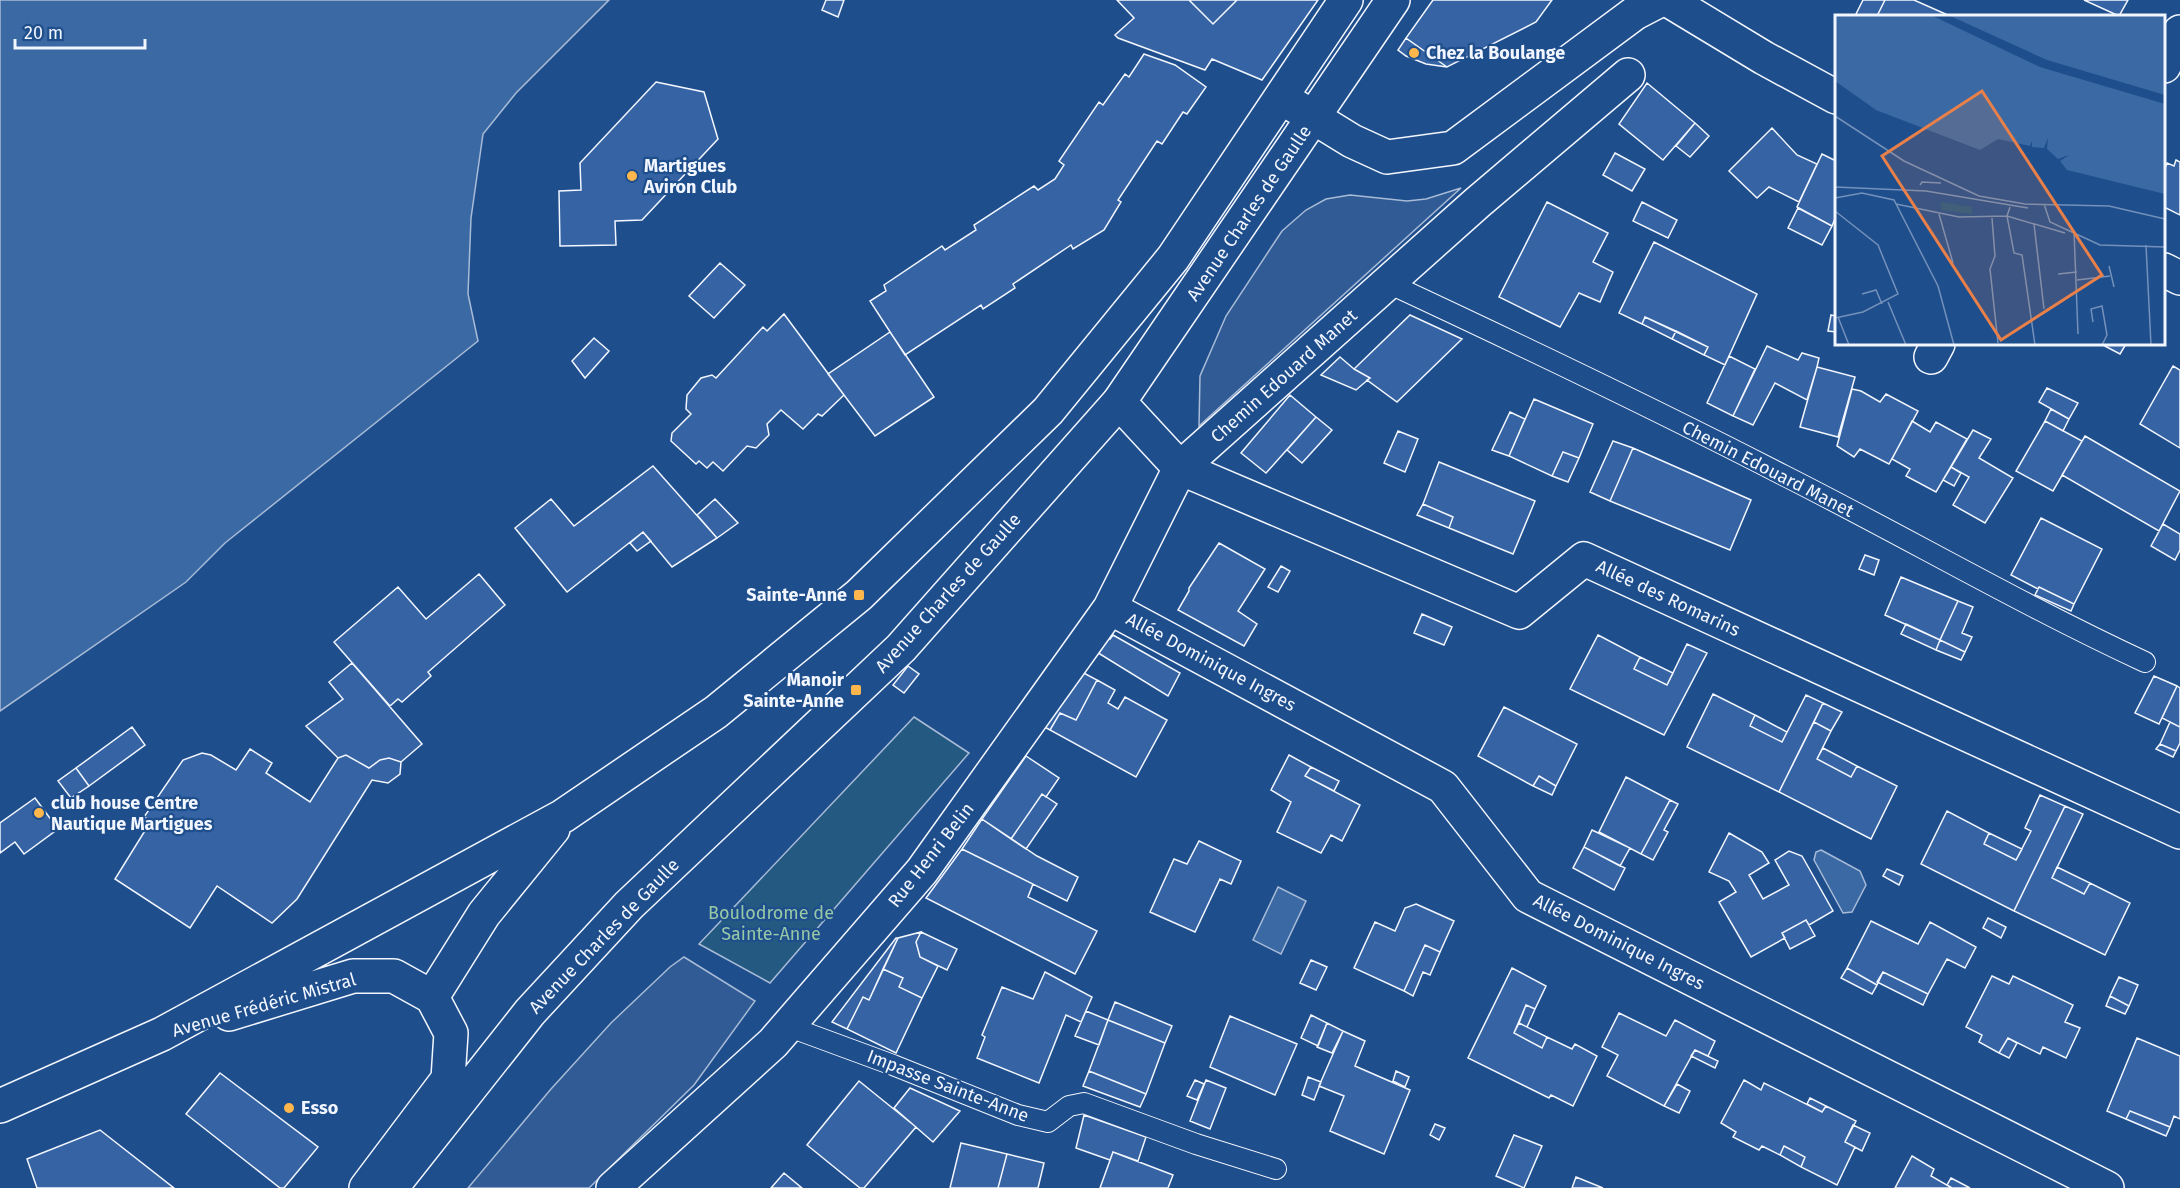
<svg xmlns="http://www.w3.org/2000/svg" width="2180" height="1188" viewBox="0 0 2180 1188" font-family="'Fira Sans',sans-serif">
	<rect width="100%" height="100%" fill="#1f4e8c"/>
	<path fill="#245a82" stroke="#a8bbd7" stroke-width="1.5" d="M914 717 969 753 770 983 699 944Z"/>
	<path fill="#305b95" stroke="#a8bbd7" stroke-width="1.5" d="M1461 188 1199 426 1200 376 1226 316 1282 231 1306 210 1326 199 1350 195 1407 201 1426 199Z
		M684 957 755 1001 694 1085 589 1188H468L551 1089 611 1023 670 967Z"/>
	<path fill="#3b69a3" stroke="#a8bbd7" stroke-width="1.5" d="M0 0H609L516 93 483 134 471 218 468 294 478 341 225 543 186 582 0 711Z
		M1821 850 1860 871 1866 885 1852 912 1843 913 1814 860 1816 852Z
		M1278 887 1306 901 1281 954 1253 940Z"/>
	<path fill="#3563a3" stroke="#f2f6ff" stroke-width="1.5" d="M826 0H844L838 17 822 10Z
		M1117 0H1189L1213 24 1237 0H1318L1262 80 1212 59 1205 70 1118 38 1115 35 1134 18Z
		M1189 0H1237L1213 24Z
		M1433 0H1552L1536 22 1447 67 1406 38Z
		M1863 0H1885L1877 16H1855Z
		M1885 0H1914L1950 16H1877Z
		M2084 0H2128L2119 16Z
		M1406 38 1447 67 1426 64 1406 56 1398 50Z
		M1144 54 1175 65 1206 87 1187 114 1183 112 1162 144 1157 141 1118 200 1121 202 1104 230 1073 249 1071 245 1013 284 1015 288 983 309 981 305 905 355 870 301 886 291 884 285 942 246 945 250 976 230 974 225 1034 186 1038 190 1055 179 1064 165 1059 161 1099 102 1103 105 1125 74 1129 77Z
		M656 82 704 92 718 139 642 220 615 221 616 245 560 246 559 191 581 190 580 163Z
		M1647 83 1695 123 1663 160 1619 124Z
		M1695 123 1709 136 1690 157 1676 146Z
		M1772 128 1797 155 1817 164 1799 202 1769 187 1757 198 1729 171Z
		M1615 153 1645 169 1632 191 1603 175Z
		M1822 154 1836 161V216L1832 226 1797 207Z
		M2176 160 2180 162V215L2164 207V171L2167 163 2174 166Z
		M1547 202 1608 233 1593 262 1613 272 1600 302 1579 293 1560 327 1499 297Z
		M1642 202 1677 220 1668 238 1633 221Z
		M1798 208 1832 226 1822 245 1788 228Z
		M1654 242 1757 294 1725 365 1704 355 1708 347 1645 317 1642 324 1619 313Z
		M720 263 745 285 714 318 689 296Z
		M784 314 844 395 822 416 818 414 803 429 781 410 767 424 769 435 756 448 747 446 723 471 713 462 707 468 699 461 696 464 671 441 672 433 691 414 686 409 687 395 701 378 712 375 716 378 763 327 767 331Z
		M1410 315 1462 339 1397 402 1367 380 1370 378 1354 369Z
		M1831 315 1836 316V332L1828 331Z
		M1645 317 1676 331 1672 339 1642 324Z
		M1676 331 1708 347 1704 355 1672 339Z
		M890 332 934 397 875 436 828 374Z
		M594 338 609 351 585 378 572 361Z
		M2101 344H2126L2120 354Z
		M1767 346 1798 360 1802 353 1819 358 1817 367 1807 400 1775 383 1753 425 1733 416Z
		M1729 356 1755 369 1733 416 1707 403Z
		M1340 357 1354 369 1370 378 1356 390 1321 375Z
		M2173 366 2180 370V448L2140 424Z
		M1817 367 1855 377 1838 437 1800 427Z
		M2047 388 2078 403 2069 419 2039 402Z
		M1852 389 1861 391 1880 402 1886 394 1918 411 1889 464 1860 449 1854 457 1837 446Z
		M1290 395 1316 417 1266 473 1241 453Z
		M1534 399 1593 424 1579 458 1563 452 1552 476 1509 456Z
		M2051 409 2069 419 2063 431 2045 421Z
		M1510 412 1525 419 1509 456 1492 450Z
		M1316 417 1332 430 1302 463 1287 450Z
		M1912 421 1930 432 1936 422 1967 439 1936 492 1906 476 1910 469 1892 459Z
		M2045 421 2082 441 2053 491 2016 471Z
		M1973 430 1991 439 1979 458 2013 478 1985 523 1953 505 1969 477 1951 467Z
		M1398 431 1418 439 1405 472 1384 463Z
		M2085 436 2180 491 2159 531 2062 475Z
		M1613 441 1633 448 1610 501 1590 492Z
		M1633 448 1751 500 1730 550 1610 501Z
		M1563 452 1579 458 1568 482 1552 476Z
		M1439 462 1535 501 1513 554 1449 528 1453 517 1423 504Z
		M653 466 717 538 672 567 643 532 567 592 515 528 551 499 574 526Z
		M1951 467 1961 473 1954 486 1943 480Z
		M715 499 738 523 717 538 697 515Z
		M1423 504 1453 517 1449 528 1417 515Z
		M2041 518 2102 549 2074 604 2039 587 2038 589 2011 575Z
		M2163 524 2180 534V550L2175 560 2151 546Z
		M643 532 651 541 637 551 630 543Z
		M1219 543 1265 569 1238 611 1257 624 1244 646 1178 610 1189 591V588Z
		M1865 555 1879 560 1874 575 1859 569Z
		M1281 566 1290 571 1278 592 1268 587Z
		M479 574 505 605 428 672 431 676 430 677 402 702 398 699 390 706 334 642 398 587 426 619Z
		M1901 577 1958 601 1940 640 1885 615Z
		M2039 587 2074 604 2071 611 2035 595Z
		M1958 601 1973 607 1962 633 1972 637 1965 652 1940 640Z
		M1422 614 1452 627 1444 645 1414 633Z
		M1906 624 1940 640 1936 650 1901 634Z
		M1113 635 1180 673 1168 696 1095 651 1107 636 1110 639Z
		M1598 635 1640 657 1634 669 1667 685 1687 644 1707 653 1664 735 1570 689Z
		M1940 640 1965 652 1961 660 1936 650Z
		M1640 657 1673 673 1667 685 1634 669Z
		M352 663 422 744 401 762 389 758 380 760 369 768 346 755 338 758 306 726 343 699 329 682Z
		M908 666 919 674 904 693 893 685Z
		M1080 671 1097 680 1076 720 1060 713 1050 730 1039 724Z
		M2154 676 2177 686 2159 724 2135 713Z
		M1097 680 1115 690 1108 703 1118 709 1125 697 1167 720 1136 777 1050 730 1060 713 1076 720Z
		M2177 686 2180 688V727L2162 718Z
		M1713 694 1755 715 1750 726 1782 742 1806 695 1823 703 1779 792 1687 747Z
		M1823 703 1842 712 1831 731 1814 722Z
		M1504 707 1577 744 1556 786 1539 776 1533 786 1478 756Z
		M1755 715 1787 732 1782 742 1750 726Z
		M1814 722 1831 731 1817 759 1851 777 1857 766 1897 786 1871 839 1779 792Z
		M2170 722 2180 727V743L2176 751 2160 744Z
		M132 727 145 745 89 786 76 768Z
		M2160 744 2176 751 2173 757 2156 749Z
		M1823 748 1857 766 1851 777 1817 759Z
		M250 749 272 763 266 773 310 802 338 758 346 755 369 768 380 760 389 758 401 762 400 774 388 783 372 780 297 899 272 923 217 886 190 928 115 879 151 821 144 817 183 760 202 753 211 755 236 770Z
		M1289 755 1311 767 1305 776 1360 805 1342 841 1331 835 1321 853 1277 832 1291 802 1271 790Z
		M1026 756 1059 778 1046 797 1042 794 1011 839 982 819Z
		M1311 767 1339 781 1334 791 1305 776Z
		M76 768 89 786 71 798 58 781Z
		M1539 776 1556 786 1552 795 1533 786Z
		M1626 777 1670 800 1641 854 1599 832Z
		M1042 794 1057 804 1026 849 1011 839Z
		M2040 795 2065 806 2014 911 1921 864 1947 811 1989 833 1984 844 2016 860 2031 831 2025 828Z
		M35 798 58 829 24 854 15 842 0 853V823Z
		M1670 800 1678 804 1664 830 1668 832 1653 860 1641 854Z
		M2065 806 2083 814 2052 878 2084 894 2090 883 2130 903 2105 955 2014 911Z
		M982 819 1037 856 1078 877 1067 901 962 849Z
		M1592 830 1630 848 1620 866 1584 847Z
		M1729 833 1762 852 1769 863 1749 875 1763 899 1789 885 1775 860 1789 851 1802 856 1833 911 1809 925 1806 920 1782 933 1785 938 1751 957 1719 902 1736 892 1729 881 1709 872Z
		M1989 833 2022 849 2016 860 1984 844Z
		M1199 841 1241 861 1231 884 1220 879 1195 932 1150 912 1174 859 1187 864Z
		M1584 847 1625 868 1614 890 1573 868Z
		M962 849 1033 884 1028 897 1097 931 1075 974 926 898Z
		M2057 867 2090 883 2084 894 2052 878Z
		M1887 869 1903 876 1899 885 1883 876Z
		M1416 904 1454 921 1440 952 1425 945 1404 991 1354 968 1375 922 1395 931 1405 908Z
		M1988 918 2006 927 2001 938 1983 928Z
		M1806 920 1815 936 1790 949 1782 933Z
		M1871 921 1918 944 1930 922 1976 947 1965 968 1947 959 1928 994 1883 972 1877 985 1847 968Z
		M921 932 957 949 947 970 920 957 916 942Z
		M921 932 916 942 920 957 938 966 922 998 899 987 903 978 883 969 898 938Z
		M896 938H898L869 1000 863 997 847 1029 832 1022Z
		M1425 945 1440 952 1430 975 1423 972 1413 996 1404 991Z
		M1311 960 1327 967 1316 990 1300 983Z
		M1512 968 1546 986 1535 1009 1526 1005 1514 1033 1542 1048 1547 1037 1572 1049 1575 1044 1597 1056 1573 1106 1551 1095 1549 1098 1468 1058Z
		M1847 968 1877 985 1872 994 1841 978Z
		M883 969 903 978 899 987 922 998 896 1053 847 1029 863 997 869 1000Z
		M1045 972 1092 997 1081 1022 1066 1015 1039 1083 977 1058 985 1037 982 1035 1002 987 1033 999Z
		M1883 972 1928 994 1923 1005 1877 982Z
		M1992 976 2009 984 2013 976 2073 1005 2065 1022 2080 1028 2066 1058 2043 1047 2040 1054 2008 1038 1999 1053 1979 1042 1982 1035 1966 1027Z
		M2119 977 2138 985 2129 1006 2110 996Z
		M2110 996 2129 1006 2125 1014 2106 1006Z
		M1115 1002 1172 1026 1165 1043 1108 1020Z
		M1526 1005 1535 1009 1527 1027 1519 1023Z
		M1086 1011 1108 1020 1099 1045 1075 1036Z
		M1619 1013 1666 1036 1675 1020 1715 1041 1708 1056 1695 1050 1664 1106 1607 1076 1618 1055 1602 1047Z
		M1311 1015 1327 1023 1318 1046 1301 1038Z
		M1230 1016 1297 1044 1275 1095 1210 1067Z
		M1108 1020 1165 1043 1146 1094 1089 1071Z
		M1327 1023 1343 1031 1332 1053 1317 1047Z
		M1519 1023 1547 1037 1542 1048 1514 1033Z
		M1343 1031 1365 1041 1355 1066 1410 1090 1384 1154 1330 1131 1344 1096 1319 1086Z
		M2008 1038 2017 1043 2009 1058 1999 1053Z
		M2137 1038 2180 1056V1119L2174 1116 2170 1127 2130 1111 2126 1119 2107 1111Z
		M1695 1050 1718 1061 1715 1068 1691 1056Z
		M1089 1071 1146 1094 1140 1107 1083 1086Z
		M1396 1071 1409 1077 1405 1087 1393 1081Z
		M220 1073 318 1147 284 1188H280L186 1114Z
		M1308 1077 1321 1082 1314 1100 1302 1095Z
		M1195 1080 1204 1084 1197 1100 1187 1096Z
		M1206 1080 1226 1088 1210 1129 1190 1121Z
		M1744 1080 1761 1090 1764 1083 1822 1112 1826 1106 1856 1121 1845 1142 1855 1147 1837 1185 1801 1167 1805 1157 1784 1146 1780 1155 1762 1146 1759 1150 1733 1137 1736 1132 1721 1123Z
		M859 1081 916 1127 864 1188H860L807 1145Z
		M1677 1084 1690 1091 1679 1113 1664 1106Z
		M910 1088 960 1111 933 1142 894 1108Z
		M1810 1098 1826 1106 1822 1112 1807 1104Z
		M2130 1111 2170 1127 2166 1136 2126 1119Z
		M1084 1115 1146 1137 1138 1161 1113 1152 1110 1160 1076 1148Z
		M1435 1124 1445 1128 1439 1140 1430 1135Z
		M1853 1125 1870 1133 1862 1151 1845 1142Z
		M100 1130 174 1188H37L27 1159Z
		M1514 1135 1542 1146 1524 1188 1496 1176Z
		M961 1143 1007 1154 998 1188H950Z
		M1784 1146 1805 1157 1801 1167 1780 1155Z
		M1113 1152 1173 1175 1168 1188H1100Z
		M1007 1154 1044 1163 1038 1188H998Z
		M1912 1156 1934 1169 1931 1176 1952 1188H1895Z
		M784 1173 802 1188H771Z
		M1576 1177 1603 1188H1572Z
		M1951 1178 1970 1188H1952L1947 1185Z"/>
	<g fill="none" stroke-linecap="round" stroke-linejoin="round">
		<g stroke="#f2f6ff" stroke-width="22">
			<path id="lane" d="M1388 283C1521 345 1653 408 1783 475 1904 536 2022 605 2145 662
				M787 1026 893 1065 1018 1115 1048 1122 1069 1106 1084 1103 1196 1144 1276 1169"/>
		</g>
		<g stroke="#f2f6ff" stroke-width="36">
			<path id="street" d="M1668 0 1764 58 1836 97
				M2164 66 2180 32
				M2164 270 2180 278
				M1931 357 1938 344
				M1119 402 1180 468 1519 612 1584 559 2180 832
				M1110 608 1443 787 1528 896 2107 1188
				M613 1188 773 1043 922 871 1110 608 1180 468 1477 203 1628 75"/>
		</g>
		<g stroke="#f2f6ff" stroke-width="36">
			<path id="secondary" d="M1295 106 1352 141 1387 157 1453 148 1635 13 1660 0
				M432 997 484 914 553 829
				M229 1014 353 976H394L432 997
				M0 1106 162 1034 563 816 716 712 859 595 1048 411 1173 258 1346 0
				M366 1188 448 1079 451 1033 432 997
				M391 1188 530 1012 629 905 901 648 1119 402 1393 0"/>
		</g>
		<use href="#lane" stroke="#1f4e8c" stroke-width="20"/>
		<use href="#street" stroke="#1f4e8c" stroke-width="33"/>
		<use href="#secondary" stroke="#1f4e8c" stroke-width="33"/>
	</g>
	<g fill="#ffb74d" stroke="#1f4e8c" stroke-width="2">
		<circle cx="1414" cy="53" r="6"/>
		<circle cx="632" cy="176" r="6"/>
		<rect x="853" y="589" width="12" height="12" rx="3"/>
		<rect x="850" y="684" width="12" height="12" rx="3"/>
		<circle cx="39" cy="813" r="6"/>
		<circle cx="289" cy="1108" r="6"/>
	</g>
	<g text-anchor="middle" stroke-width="4.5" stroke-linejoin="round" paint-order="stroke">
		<g font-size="18" font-weight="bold" fill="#f2f6ff" stroke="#1f4e8c" text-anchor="start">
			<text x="1426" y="59">Chez la Boulange</text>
			<text x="644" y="172">Martigues<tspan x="644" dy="21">Aviron Club</tspan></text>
			<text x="847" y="601" text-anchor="end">Sainte-Anne</text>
			<text x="844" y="686" text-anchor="end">Manoir<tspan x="844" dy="21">Sainte-Anne</tspan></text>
			<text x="51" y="809">club house Centre<tspan x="51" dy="21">Nautique Martigues</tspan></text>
			<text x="301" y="1114">Esso</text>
		</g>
		<g font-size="18" fill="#f2f6ff" stroke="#1f4e8c">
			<text transform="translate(1249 213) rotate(-56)" y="6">Avenue Charles de Gaulle</text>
			<text transform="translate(1284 376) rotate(-42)" y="6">Chemin Edouard Manet</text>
			<text transform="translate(1768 469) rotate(27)" y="6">Chemin Edouard Manet</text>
			<text transform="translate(948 593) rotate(-48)" y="6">Avenue Charles de Gaulle</text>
			<text transform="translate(1668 598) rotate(25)" y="6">Allée des Romarins</text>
			<text transform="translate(1211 662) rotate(28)" y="6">Allée Dominique Ingres</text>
			<text transform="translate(931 855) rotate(-52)" y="6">Rue Henri Belin</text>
			<text transform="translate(604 936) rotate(-46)" y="6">Avenue Charles de Gaulle</text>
			<text transform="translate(1619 942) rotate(27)" y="6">Allée Dominique Ingres</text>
			<text transform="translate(264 1005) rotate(-16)" y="6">Avenue Frédéric Mistral</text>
			<text transform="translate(948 1086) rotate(21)" y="6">Impasse Sainte-Anne</text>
		</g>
		<g font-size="18" fill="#97c8a6" stroke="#1f4e8c">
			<text x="771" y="919">Boulodrome de<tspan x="771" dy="21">Sainte-Anne</tspan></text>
		</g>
	</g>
	<g transform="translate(1835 15)">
		<rect width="330" height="330" fill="#1f4e8c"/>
		<path d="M106 187 137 192V199L106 195Z" fill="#245a82"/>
		<path d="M0 0H96L205 52 330 89V179L232 155 225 146 234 140 223 144 212 134 213 123 209 133 197 132V126L195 131 163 124 145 135 41 95 0 66ZM113 0H330V80L212 45Z" fill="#3b69a3"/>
		<path fill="none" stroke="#7391ba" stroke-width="1.5" d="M0 101 69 146 144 181 190 189 274 191 330 204M85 170 87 167 106 168M0 172 91 176 193 193M0 183 27 178 59 185 103 271 119 330M61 189 124 202 172 201 230 218M209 189 215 207 265 230 330 232M175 192 172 201 179 238 187 240 200 330M0 196 43 230 63 279 28 297 0 303M104 199 118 248M157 203 160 241 155 254 163 328M199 209 209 294M239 216 243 319M311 230 316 330M274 251 279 272M223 259 242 257M242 265 275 261M27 279 41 275 47 289M53 287 71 330M3 302 14 330M258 307 256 294 267 291 272 320 267 330"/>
		<path fill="#ea8049" fill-opacity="0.15" stroke="#ea8049" stroke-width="3" d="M147 76 267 260 166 325 47 141Z"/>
		<rect width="330" height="330" fill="none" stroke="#f2f6ff" stroke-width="3"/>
	</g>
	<path d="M15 39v9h130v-9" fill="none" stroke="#f2f6ff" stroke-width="3"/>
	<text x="24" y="39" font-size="18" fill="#f2f6ff" stroke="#1f4e8c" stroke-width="4.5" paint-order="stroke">20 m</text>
</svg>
